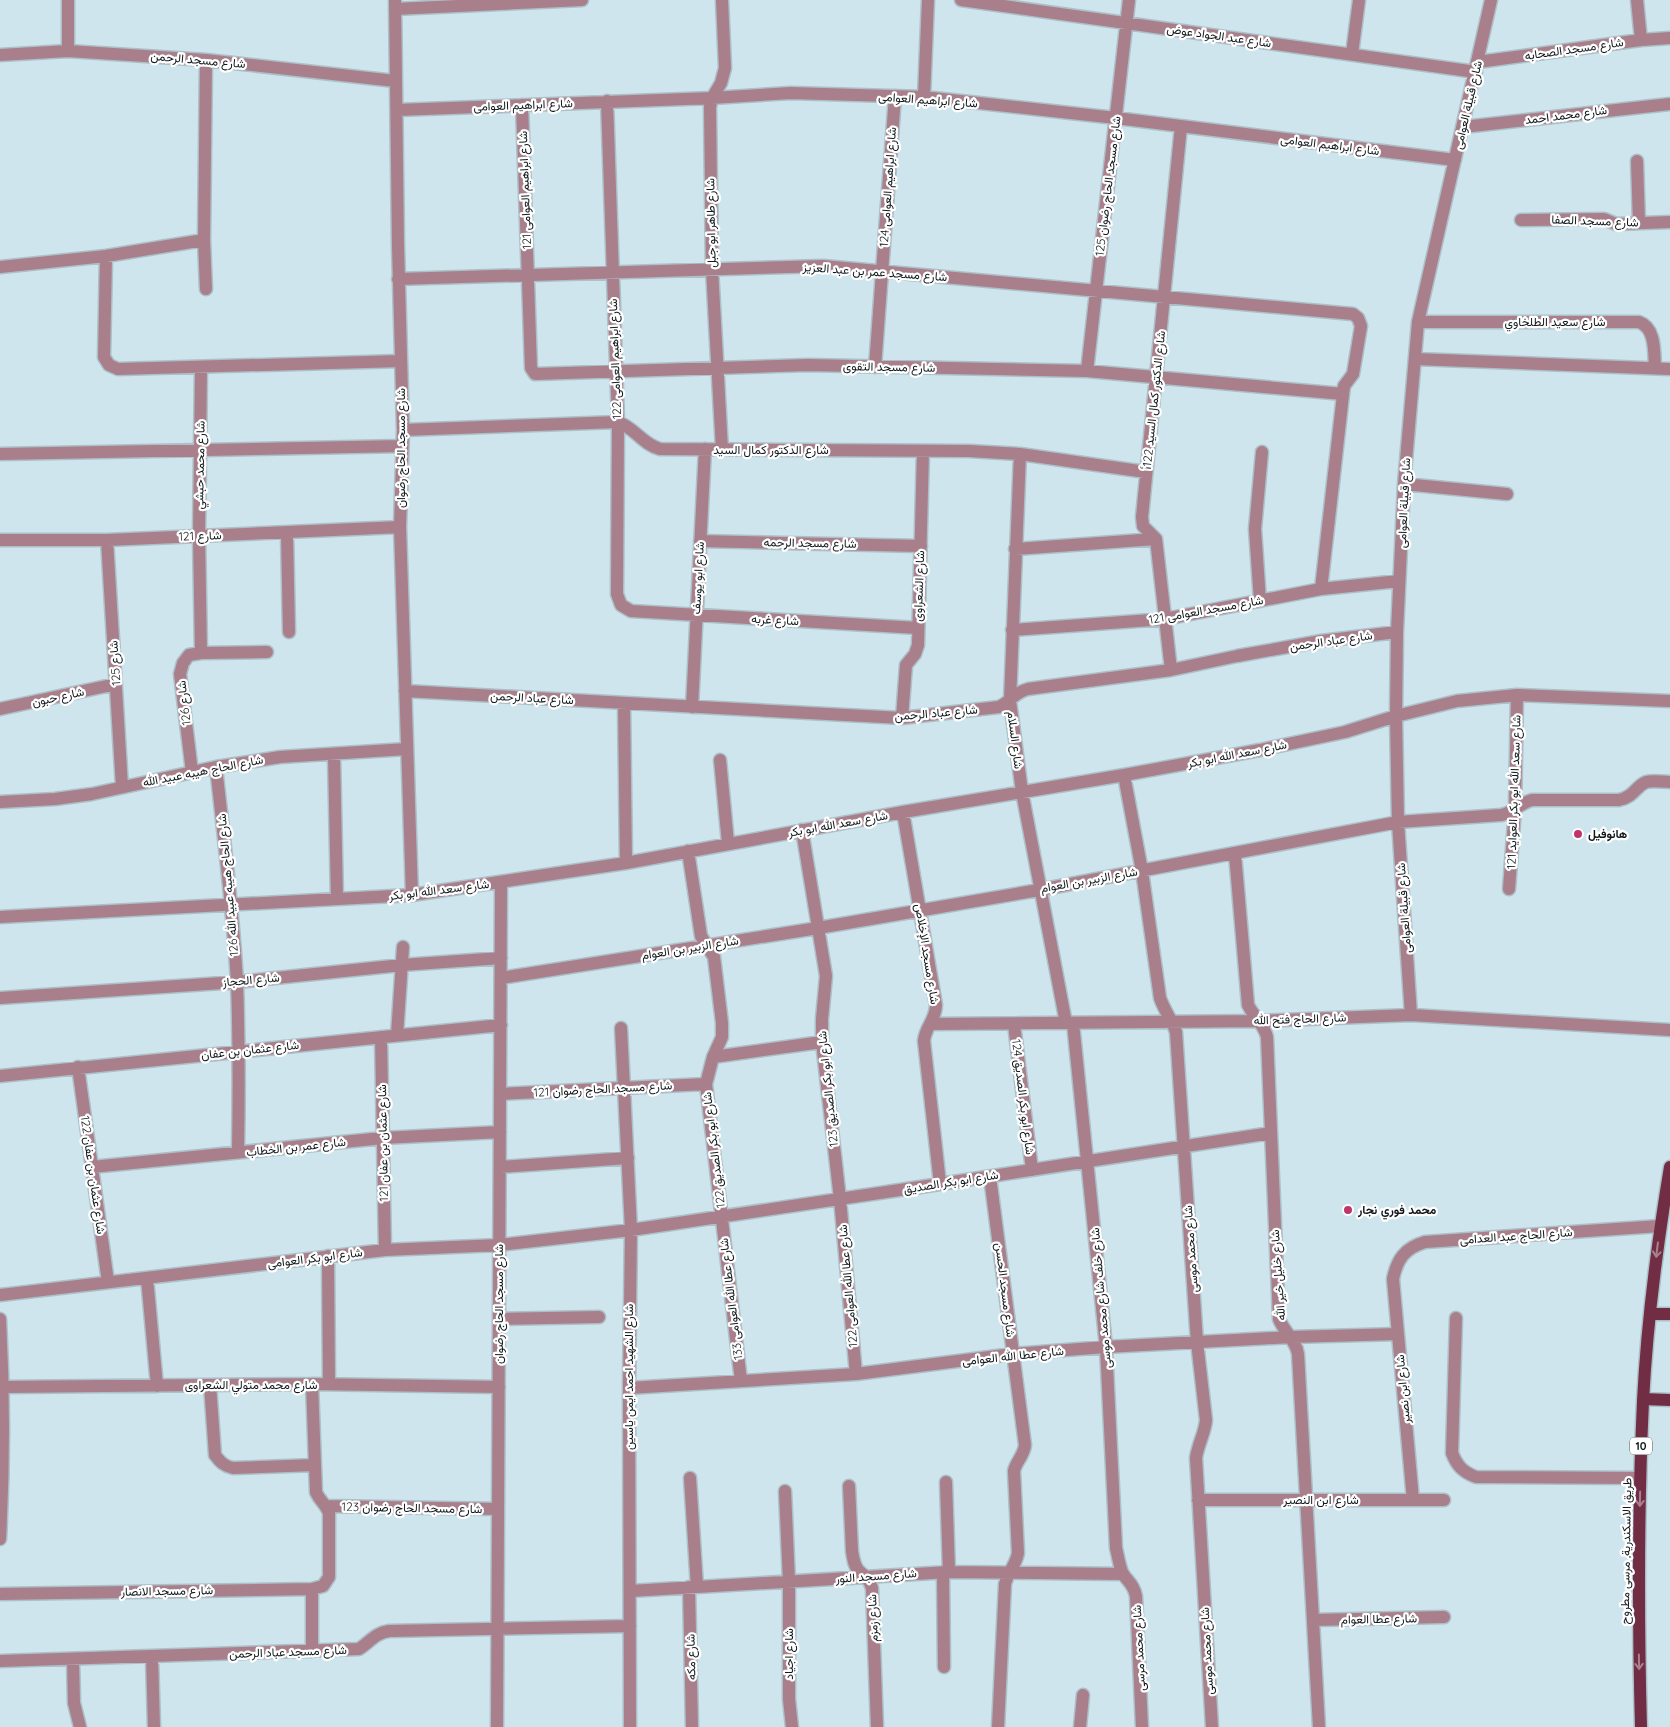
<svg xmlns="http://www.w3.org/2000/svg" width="1670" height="1727" viewBox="0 0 1670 1727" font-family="Quicksand,Vazirmatn,sans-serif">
	<rect width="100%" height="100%" fill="#cfe5ee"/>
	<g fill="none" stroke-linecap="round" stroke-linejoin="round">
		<g stroke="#adc0c8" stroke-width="15">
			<path id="minor" d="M395 0 398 245 403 430 400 527 412 895
				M722 0 725 68 721 83 712 98 710 107 712 269 722 450
				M961 0 1476 72
				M1637 0 1641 40
				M395 9 582 0
				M68 51V0
				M1352 54 1359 0
				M0 55 68 51 206 60 395 81
				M1478 62 1641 40 1670 38
				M924 97 928 0
				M607 101 618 422 617 594 621 605 631 611 918 628
				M522 105 531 368 535 374 808 365 1087 371 1343 394
				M397 110 712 98 791 93 924 97 1116 118 1455 160
				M1463 127 1670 104
				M1637 161 1639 223
				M1521 220 1604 219 1616 224 1670 222
				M106 256 104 357 109 365 118 369 401 361
				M0 267 106 256 204 240
				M398 279 823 266 1353 314 1358 318 1361 326 1353 374 1344 386 1321 589
				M206 289 204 240 206 60
				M1418 322H1639C1656 328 1654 352 1655 368
				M1415 359 1670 369
				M875 367 895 96
				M1087 371 1129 0
				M403 430 618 422C635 428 642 444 660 449L969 451 1020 454 1146 472
				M0 454 402 446
				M1020 454 1010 701 1022 792 1066 1023
				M1404 484 1507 494
				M287 533 289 632
				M0 540H107L400 527
				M107 540 122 787
				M700 541 921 546
				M1015 549 1156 539
				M1260 601 1255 529 1262 452
				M1012 630 1165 619 1321 589 1399 581
				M201 653 199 536 201 367
				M1171 670 1156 539 1143 526 1142 517 1181 126
				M405 691 902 718 999 707C1010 702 1015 692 1028 689L1171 670 1237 656 1321 641 1397 632
				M624 703 626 863
				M692 707 705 449
				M0 709 116 684
				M902 718 906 665 915 654 918 645 923 451
				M334 755 337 899
				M720 760 728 843
				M216 767C224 839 233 910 237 982 239 1039 239 1096 238 1152
				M192 772 180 674 183 663 189 655 201 653 267 652
				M1124 775 1142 871 1160 998C1164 1010 1172 1020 1176 1032L1197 1342 1206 1420C1205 1433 1198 1444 1196 1458L1212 1727
				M0 802 55 799 92 794 216 767 280 757 407 749
				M903 812 936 1005C936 1020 925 1027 924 1041L940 1184
				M802 830 826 976 822 1019V1042L840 1199 856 1374
				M688 851 701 936 714 957 722 1023V1037L713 1057 706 1084 741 1381
				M1235 854 1248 1005C1254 1017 1264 1024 1267 1037L1279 1319C1284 1332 1296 1340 1298 1354L1319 1727
				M1509 889 1515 809 1517 695
				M0 917 412 895 626 863 903 812 1124 775 1260 750 1345 732 1396 716 1457 701 1517 695 1670 701
				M501 978 818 928 1039 890 1398 822 1501 815C1513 813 1520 803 1532 800H1619C1635 796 1635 787 1646 782 1653 780 1662 782 1670 782
				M0 998 237 982 402 965 501 958
				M1411 1015 1398 822 1396 716 1397 632 1404 484 1418 322 1491 0
				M1073 1023 1106 1347 1116 1548C1118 1556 1119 1564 1122 1572 1127 1582 1133 1582 1136 1596L1142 1727
				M930 1024 1259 1021 1411 1015 1670 1030
				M1014 1024 1032 1170
				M621 1028 631 1230 629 1388 630 1727
				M397 1035 403 947
				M381 1037 385 1250
				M713 1057 822 1042
				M78 1067 108 1282
				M0 1076 501 1025
				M500 1094 706 1084
				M92 1167 383 1138 500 1132
				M500 1167 628 1158
				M990 1177 1025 1445C1024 1456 1016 1461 1014 1471L1018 1553C1016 1565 1008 1572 1005 1584L998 1727
				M328 1256 329 1384
				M147 1278 157 1386
				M0 1295 385 1250 499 1245 631 1230 940 1184 1271 1133
				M1456 1318 1452 1453C1457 1466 1463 1472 1476 1477L1640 1478
				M0 1319C4 1392 4 1465 0 1539
				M499 1319 599 1317
				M210 1385 215 1455C220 1462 224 1466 233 1468L315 1465
				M3 1387 312 1384 499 1387
				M629 1388 856 1374 1013 1354 1106 1347 1291 1337 1398 1334
				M690 1478 697 1587
				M946 1482 949 1572
				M849 1486 852 1551C853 1558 854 1566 859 1571 866 1577 869 1579 872 1588L877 1727
				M785 1491 789 1582V1699L792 1727
				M1198 1500H1444
				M1413 1500 1393 1279C1397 1259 1405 1248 1425 1242L1660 1226
				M326 1506 498 1509
				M943 1572 944 1667
				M689 1587 692 1727
				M630 1591 949 1572 1123 1574
				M0 1594 312 1589 323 1586 329 1577V1513C326 1504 319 1500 316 1492L312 1384
				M1313 1620 1444 1617
				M312 1651V1589
				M152 1657 154 1727
				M73 1659 74 1703 80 1727
				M0 1661 359 1649C370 1642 375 1633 389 1631L630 1626
				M497 1727 501 882
				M1080 1727 1083 1695"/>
		</g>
		<g stroke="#adc0c8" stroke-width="15">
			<path id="primary" d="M1650 1314H1670
				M1643 1399 1670 1400
				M1641 1727C1638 1618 1638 1509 1643 1401 1647 1323 1657 1245 1670 1167"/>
		</g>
		<use href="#minor" stroke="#a87f8a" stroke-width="12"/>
		<use href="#primary" stroke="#712d44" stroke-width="12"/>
	</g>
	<defs><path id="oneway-shaft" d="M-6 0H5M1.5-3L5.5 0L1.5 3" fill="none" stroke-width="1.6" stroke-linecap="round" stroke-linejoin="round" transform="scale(1.25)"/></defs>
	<g stroke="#aa818f">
		<use href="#oneway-shaft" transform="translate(1657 1250) rotate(97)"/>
		<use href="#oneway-shaft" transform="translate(1640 1499) rotate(91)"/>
		<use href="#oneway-shaft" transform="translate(1639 1662) rotate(89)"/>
	</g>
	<g fill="#bf346a" stroke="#fff" stroke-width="2">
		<circle cx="1578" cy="834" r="5"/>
		<circle cx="1348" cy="1210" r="5"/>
	</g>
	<g text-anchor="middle" stroke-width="4.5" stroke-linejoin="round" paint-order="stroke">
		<rect fill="#fff" stroke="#585d5f" stroke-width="1" x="1630" y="1437.5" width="22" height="17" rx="4"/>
		<g font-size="11" font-weight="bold" fill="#10181b">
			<text x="1641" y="1450">10</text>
		</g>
		<g font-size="12" fill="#10181b" stroke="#fff">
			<text transform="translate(1219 36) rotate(8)" y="4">شارع عبد الجواد عوض</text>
			<text transform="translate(1574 49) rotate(-8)" y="4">شارع مسجد الصحابه</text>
			<text transform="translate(198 60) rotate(5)" y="4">شارع مسجد الرحمن</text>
			<text transform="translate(928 100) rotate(4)" y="4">شارع ابراهيم العوامى</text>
			<text transform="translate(523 105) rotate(-2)" y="4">شارع ابراهيم العوامى</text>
			<text transform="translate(1468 105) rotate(-77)" y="4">شارع قبيلة العوامى</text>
			<text transform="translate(1566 115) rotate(-7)" y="4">شارع محمد احمد</text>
			<text transform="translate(1330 145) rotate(7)" y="4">شارع ابراهيم العوامى</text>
			<text transform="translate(1108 186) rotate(-83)" y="4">شارع مسجد الحاج رضوان 125</text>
			<text transform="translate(888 187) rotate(-86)" y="4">شارع ابراهيم العوامى 124</text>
			<text transform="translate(525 190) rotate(-92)" y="4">شارع ابراهيم العوامى 121</text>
			<text transform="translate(1595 221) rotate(2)" y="4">شارع مسجد الصفا</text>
			<text transform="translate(711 223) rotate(-91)" y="4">شارع طاهر ابو جبل</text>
			<text transform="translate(875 272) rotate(4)" y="4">شارع مسجد عمر بن عبد العزيز</text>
			<text x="1555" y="326">شارع سعيد الطلخاوي</text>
			<text transform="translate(615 359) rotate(-92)" y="4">شارع ابراهيم العوامى 122</text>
			<text transform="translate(889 367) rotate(1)" y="4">شارع مسجد التقوى</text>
			<text transform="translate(1154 400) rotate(-84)" y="4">شارع الدكتور كمال السيد 122أ</text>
			<text transform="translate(401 448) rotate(-90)" y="4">شارع مسجد الحاج رضوان</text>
			<text x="771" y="454">شارع الدكتور كمال السيد</text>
			<text transform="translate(200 465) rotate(-89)" y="4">شارع محمد حبشي</text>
			<text transform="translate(1404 503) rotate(-87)" y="4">شارع قبيلة العوامى</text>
			<text transform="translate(200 536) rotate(-2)" y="4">شارع 121</text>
			<text transform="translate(810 543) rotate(1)" y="4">شارع مسجد الرحمه</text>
			<text transform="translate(698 578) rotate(-87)" y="4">شارع ابو يوسف</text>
			<text transform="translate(919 586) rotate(-88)" y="4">شارع الشعراوى</text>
			<text transform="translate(1206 610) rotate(-10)" y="4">شارع مسجد العوامى 121</text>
			<text transform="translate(775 620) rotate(3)" y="4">شارع غربه</text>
			<text transform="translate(1331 641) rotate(-8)" y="4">شارع عباد الرحمن</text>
			<text transform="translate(115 663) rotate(-94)" y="4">شارع 125</text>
			<text transform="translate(58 697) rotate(-12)" y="4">شارع حبون</text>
			<text transform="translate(532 698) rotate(3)" y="4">شارع عباد الرحمن</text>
			<text transform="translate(184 703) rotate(-97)" y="4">شارع 126</text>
			<text transform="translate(936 713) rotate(-5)" y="4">شارع عباد الرحمن</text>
			<text transform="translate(1015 740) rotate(83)" y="4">شارع السلام</text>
			<text transform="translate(1237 754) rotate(-11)" y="4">شارع سعد الله ابو بكر</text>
			<text transform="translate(203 771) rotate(-11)" y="4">شارع الحاج هيبه عبيد الله</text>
			<text transform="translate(1514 792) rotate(-88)" y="4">شارع سعد الله ابو بكر العوايد 121</text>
			<text transform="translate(838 824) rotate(-10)" y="4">شارع سعد الله ابو بكر</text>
			<text transform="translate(1089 880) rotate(-10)" y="4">شارع الزبير بن العوام</text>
			<text transform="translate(228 885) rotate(-95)" y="4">شارع الحاج هيبه عبيد الله 126</text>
			<text transform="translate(439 890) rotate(-7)" y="4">شارع سعد الله ابو بكر</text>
			<text transform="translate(1404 908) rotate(-94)" y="4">شارع قبيلة العوامى</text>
			<text transform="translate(690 948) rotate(-9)" y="4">شارع الزبير بن العوام</text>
			<text transform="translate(927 954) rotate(81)" y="4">شارع مسجد الإخلاص</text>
			<text transform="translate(251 980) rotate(-5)" y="4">شارع الحجاز</text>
			<text transform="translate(1300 1019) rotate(-2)" y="4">شارع الحاج فتح الله</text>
			<text transform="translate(250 1050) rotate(-6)" y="4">شارع عثمان بن عفان</text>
			<text transform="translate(603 1089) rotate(-3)" y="4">شارع مسجد الحاج رضوان 121</text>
			<text transform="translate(828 1089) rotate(-96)" y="4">شارع ابو بكر الصديق 123</text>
			<text transform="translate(1023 1097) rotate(83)" y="4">شارع ابو بكر الصديق 124</text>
			<text transform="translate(383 1143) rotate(-91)" y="4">شارع عثمان بن عفان 121</text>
			<text transform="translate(296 1147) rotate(-6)" y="4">شارع عمر بن الخطاب</text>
			<text transform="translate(714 1150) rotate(-97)" y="4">شارع ابو بكر الصديق 122</text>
			<text transform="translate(93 1175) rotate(82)" y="4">شارع عثمان بن عفان 122</text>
			<text transform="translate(951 1182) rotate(-9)" y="4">شارع ابو بكر الصديق</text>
			<text transform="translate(1516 1236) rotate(-4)" y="4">شارع الحاج عبد العدامى</text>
			<text transform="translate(1191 1249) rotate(-94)" y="4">شارع محمد موسى</text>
			<text transform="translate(315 1258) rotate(-7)" y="4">شارع ابو بكر العوامى</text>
			<text transform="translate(1278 1275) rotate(-94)" y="4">شارع خليل خير الله</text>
			<text transform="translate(848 1286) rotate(-95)" y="4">شارع عطا الله العوامى 122</text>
			<text transform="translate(1005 1290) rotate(83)" y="4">شارع مسجد الحسن</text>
			<text transform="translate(1101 1298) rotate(-95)" y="4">شارع خلف شارع محمد موسى</text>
			<text transform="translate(731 1299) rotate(-97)" y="4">شارع عطا الله العوامى 133</text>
			<text transform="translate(499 1304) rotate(-90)" y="4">شارع مسجد الحاج رضوان</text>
			<text transform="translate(1013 1356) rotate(-6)" y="4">شارع عطا الله العوامى</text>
			<text transform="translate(629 1377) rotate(-90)" y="4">شارع الشهيد احمد ايمن ياسين</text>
			<text x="251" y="1389">شارع محمد متولي الشعراوى</text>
			<text transform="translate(1403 1389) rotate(-95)" y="4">شارع ابن نصير</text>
			<text x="1321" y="1504">شارع ابن النصير</text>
			<text transform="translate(412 1508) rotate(1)" y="4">شارع مسجد الحاج رضوان 123</text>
			<text transform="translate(1626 1551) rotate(-89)" y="4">طريق الاسكندرية, مرسى مطروح</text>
			<text transform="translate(876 1576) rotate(-4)" y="4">شارع مسجد النور</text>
			<text transform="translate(167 1591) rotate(-1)" y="4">شارع مسجد الانصار</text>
			<text transform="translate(873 1618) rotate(-92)" y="4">شارع زمزم</text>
			<text transform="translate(1379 1619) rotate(-1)" y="4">شارع عطا العوام</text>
			<text transform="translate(1139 1648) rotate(-93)" y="4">شارع محمد مرسى</text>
			<text transform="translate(1207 1651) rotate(-93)" y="4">شارع محمد موسى</text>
			<text transform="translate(288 1652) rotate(-2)" y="4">شارع مسجد عباد الرحمن</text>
			<text transform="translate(789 1654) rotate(-90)" y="4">شارع اجياد</text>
			<text transform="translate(691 1657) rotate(-91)" y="4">شارع مكه</text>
		</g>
		<g font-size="12" font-weight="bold" fill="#10181b" stroke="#fff" text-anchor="start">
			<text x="1588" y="838">هانوفيل</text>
			<text x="1358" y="1214">محمد فوري نجار</text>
		</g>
	</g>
</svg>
